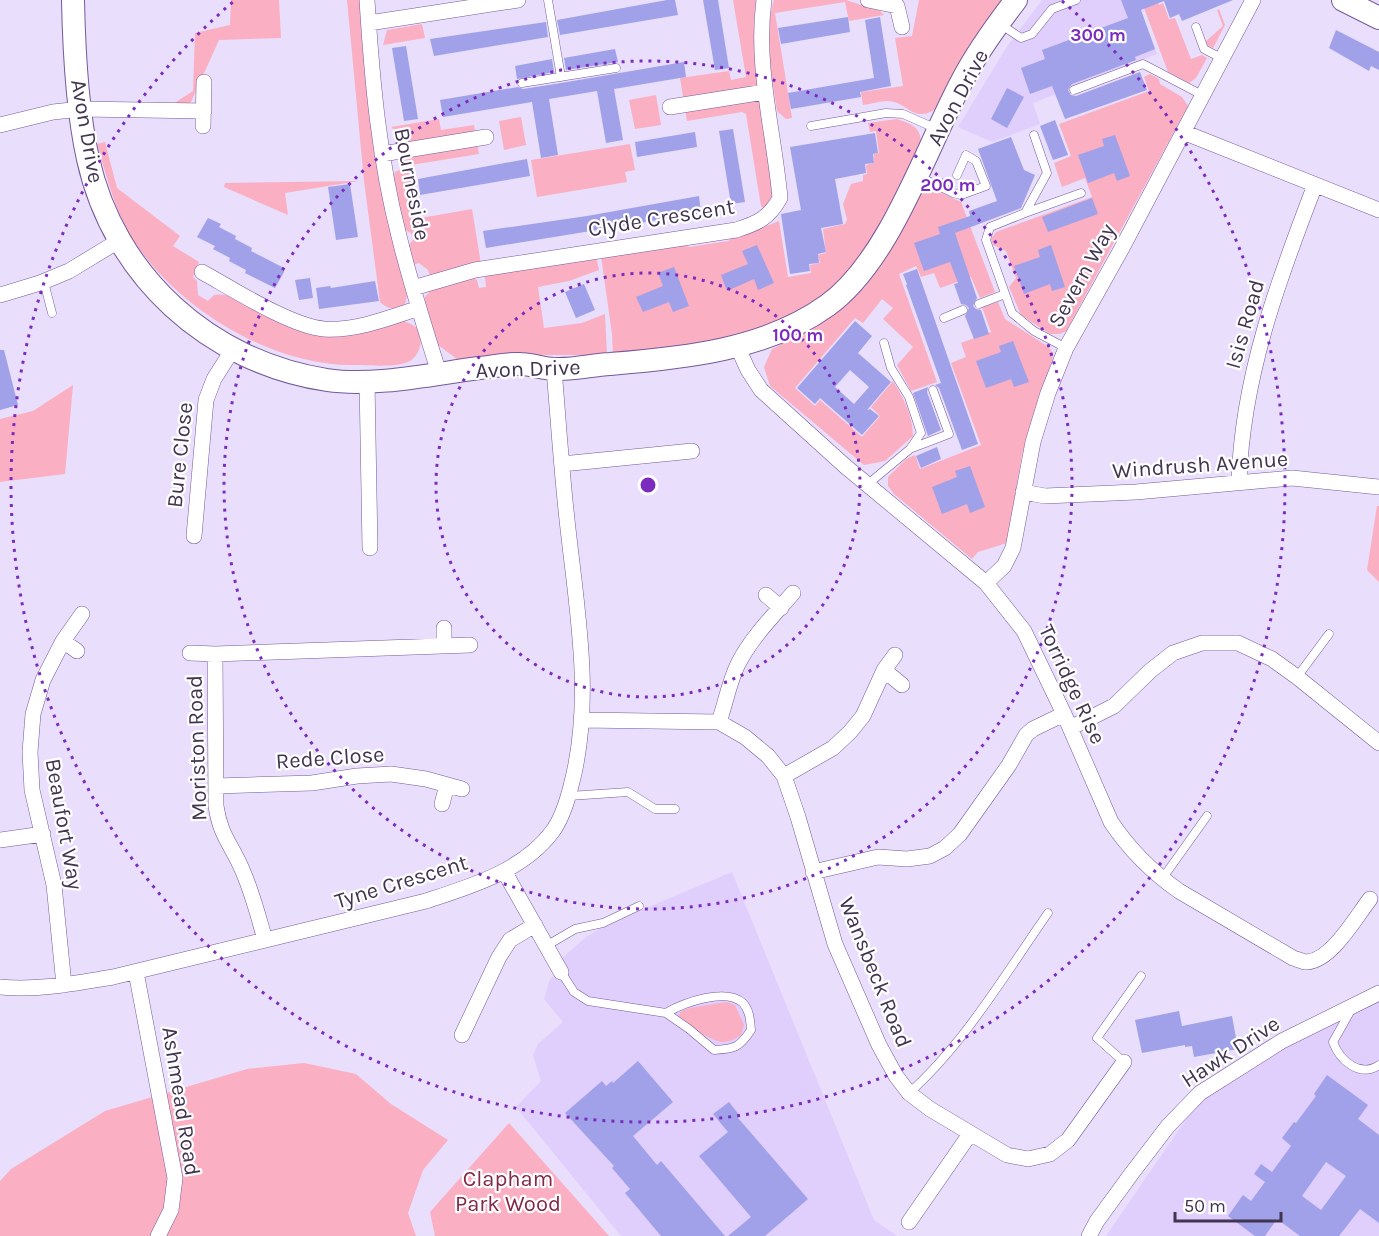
<svg xmlns="http://www.w3.org/2000/svg" width="1379" height="1236" viewBox="0 0 1379 1236" font-family="Karla,sans-serif">
	<rect width="100%" height="100%" fill="#e9defb"/>
	<path fill="#e0cefd" d="M1042 0H1137L1157 54 1033 103 1040 124 992 142 958 127 1008 45Z
		M732 872 874 1220 897 1236H621L516 1107 541 1081 533 1055 538 1044 563 1022 544 999 550 979 566 969 560 960 586 937 608 924Z
		M1379 1001V1236H1106L1202 1096 1248 1066Z"/>
	<path fill="#faafc2" d="M231 0H279L281 38 219 40 191 102 184 105 173 104 193 91 195 33 230 25Z
		M347 0H361L388 218 407 296 405 304C395 311 388 309 380 302L364 181Z
		M733 0H756L754 20 757 75 774 186 772 198 765 209 761 206 746 114 742 112 687 121 680 78 729 71 731 80 746 77Z
		M774 0H846L880 11 884 15 849 21 845 2 775 13 792 118 786 119 777 111C772 75 763 36 774 0Z
		M919 0H1003L970 44 936 109C912 124 908 101 887 101 880 101 871 104 863 105L861 92 903 86 895 38 912 36Z
		M1141 0H1157L1159 5 1163 3 1169 19 1175 18 1191 59 1202 55 1207 58 1196 78 1189 83 1168 72Z
		M1219 9 1225 25 1213 48 1207 45 1205 42 1223 26 1217 10Z
		M422 24 425 38 383 45 387 30Z
		M1150 74 1159 79 1160 84 1182 97 1188 106 1066 331 1060 334H1050L1021 315 1009 287 1016 278 1006 251 993 245 991 239 996 232 1092 197 1085 178 1062 187 1054 163 1071 156 1059 124 1149 91 1144 77Z
		M656 95 661 125 635 129 629 100Z
		M521 117 526 145 504 150 499 121Z
		M439 119 441 130 474 125 479 154 405 166 401 136 391 127Z
		M897 119C910 124 921 126 921 143 900 185 882 230 852 267 798 334 693 346 613 355L612 334 601 256 677 242 689 247 728 241 736 234 751 232 779 221 788 277 811 273 810 265 820 263 818 255 826 253 823 229 845 224 847 220 843 204 851 184 863 181V175L867 174 866 165 874 163V154L879 153 876 131 870 132 868 123Z
		M105 142 117 188 180 236 173 246 199 262 193 277 197 281 198 295 208 301 214 295C235 290 269 319 289 327 298 331 310 335 320 336 349 340 375 329 401 320 405 322 410 323 414 326 426 334 421 354 410 361 398 368 368 365 352 365 271 365 178 309 134 241 115 212 107 177 97 144Z
		M630 144 635 170 625 172 627 182 537 197 531 160Z
		M413 168 421 218 472 209 481 264 430 276 428 270 419 263 413 265 408 246 413 240 411 233 403 229 393 176 396 171Z
		M359 181 285 193 288 215 224 187 225 183Z
		M924 185 961 202 995 292 980 298 971 277 940 288 934 273 921 277 916 266 899 274 937 382 911 391 897 365 913 347 883 319 893 308 882 299 863 323 855 318 795 388 815 406 820 400 862 437 880 416 871 407 893 381C903 397 913 416 913 436L885 461 864 465 770 386 764 367 772 349 819 325 865 287Z
		M596 256 599 270 569 281 538 287 544 328 582 323 605 314 607 355H511L461 362 438 345 425 306V297L431 290 473 277 477 280 479 288 486 287 485 277 489 273Z
		M998 302 1005 319 1050 348 1053 357 1022 454 1007 543 978 552 972 559 894 494 888 486V477L906 459 915 455 920 469 981 445 951 363 966 357 961 343 991 332 982 307Z
		M73 385 65 474 0 482V419L33 411Z
		M1377 506H1379V582L1367 570Z
		M726 1002 735 1005 744 1025 741 1035C736 1039 729 1042 722 1042 712 1041 686 1025 678 1017L681 1011 690 1008Z
		M304 1063 356 1074 391 1104 448 1140 423 1170 408 1213 416 1236H0V1181L11 1169 105 1111 247 1069Z
		M509 1123 609 1236H435L430 1212Z"/>
	<path fill="#a0a1e8" fill-rule="evenodd" d="M667 0H675L678 15 560 35 557 20Z
		M703 0H718L729 68 715 70Z
		M1121 0H1233L1182 21 1179 14 1170 18 1164 1 1141 10 1155 49 1135 57 1136 60 1072 84 1068 90 1071 95 1076 96 1140 72 1147 90 1065 119 1052 86 1030 94 1021 68 1045 59 1042 50 1128 18Z
		M848 17 850 32 781 44 778 28Z
		M880 17 891 86 860 92 861 97 791 109 788 93 874 78 865 20Z
		M546 22 548 37 434 56 430 39Z
		M1336 30 1379 52V70L1371 66 1369 71 1329 48Z
		M406 46 418 119 404 121 392 48Z
		M615 49 618 62 566 70 564 58Z
		M552 59 554 72 517 79 515 66Z
		M684 62 686 77 614 89 623 140 606 143 597 91 549 99 558 155 541 158 532 102 443 117 440 100 518 87 523 89 561 83Z
		M1007 88 1024 97 1007 128 991 119Z
		M1055 120 1068 155 1053 160 1040 126Z
		M733 129 745 202 731 204 719 131Z
		M695 132 697 147 637 157 635 142Z
		M875 133 878 153 873 154 874 163 865 164 866 173 835 179 843 224 821 228 826 252 818 254 819 263 809 264 810 271 790 274 781 214 801 210 790 147Z
		M1115 135 1130 176 1117 181 1114 173 1088 183 1078 155 1104 146 1102 139Z
		M1011 137 1024 170 1035 175 1021 208 955 233 977 298 973 306 976 309 981 310 989 334 974 339 965 316 969 308 966 305 961 304 954 284 958 283 950 262 924 271 914 243 940 234 938 227 970 216 969 211 997 201 978 149Z
		M527 159 530 176 420 195 418 179Z
		M350 184 358 237 336 240 328 187Z
		M699 196 701 213 486 248 483 231 587 216Z
		M1092 198 1098 214 1048 232 1042 217Z
		M208 218 221 224 219 227 236 236 235 239 252 248 251 251 284 268V272L275 288 245 273 246 270 229 261 230 258 213 249 215 246 197 237Z
		M757 245 774 283 758 290 754 279 727 291 721 275 748 264 742 251Z
		M1051 245 1065 287 1052 291 1050 284 1024 294 1014 266 1040 257 1038 250Z
		M674 267 689 306 673 312 669 302 643 312 636 297 663 286 658 273Z
		M917 269 978 444 962 450 939 388 935 385 941 383 906 285 907 284 903 274Z
		M310 278 313 298 299 300 295 280Z
		M375 281 379 301 319 309 316 288 330 286 331 288Z
		M584 284 595 310 576 318 565 292Z
		M855 321 872 336 858 353 891 382 867 410 870 409 879 416 862 435 820 398 815 404 797 388ZM850 370 869 387 854 404 835 387Z
		M1013 341 1029 382 1014 387 1011 379 986 388 976 361 1001 352 999 346Z
		M0 350H4L18 405 0 410Z
		M928 387 927 392 941 430 928 436 913 393Z
		M937 447 941 459 921 468 916 456Z
		M970 466 985 507 970 513 967 504 942 514 932 487 957 477 955 471Z
		M1179 1011 1182 1026 1232 1016 1238 1049 1194 1057 1192 1046 1185 1047V1045L1142 1053 1135 1020Z
		M638 1061 673 1102 633 1136 657 1165 661 1161 725 1236H661L625 1193 630 1189 612 1168 614 1166 565 1113 602 1081 606 1086 612 1081 613 1083Z
		M1327 1075 1368 1105 1358 1119 1379 1135V1223L1360 1209 1339 1236H1300L1277 1219 1265 1236H1255L1228 1216 1243 1195 1251 1201 1265 1182 1254 1174 1261 1164 1272 1172 1291 1146 1282 1138 1294 1122 1296 1123 1316 1096 1314 1094ZM1326 1162 1346 1176 1321 1210 1302 1196Z
		M729 1102 740 1116 738 1118 808 1199 765 1236H728L751 1217 699 1156 728 1132 713 1114Z"/>
	<g fill="none" stroke-linecap="round" stroke-linejoin="round">
		<g stroke="#755a9a" stroke-width="9">
			<path id="lane" d="M548 0 561 77
				M1000 24 1021 38 1032 34 1052 9 1076 0
				M1196 27 1204 49 1221 58
				M522 83 616 68
				M1074 90 1143 64 1202 95
				M811 126 886 113 903 114 937 129
				M1034 135 1047 173 1025 213 990 227 986 240 1012 313 1034 331 1066 348
				M918 176 953 193 961 195 986 186 976 161 966 155 957 175
				M1025 213 1081 193
				M44 282 52 313
				M979 304 1005 294
				M944 318 963 310
				M912 448 949 434 933 390
				M868 484 910 449 921 433 909 397 891 368 884 343
				M1297 677 1329 634
				M569 796 628 792 655 809H675
				M1162 879 1207 816
				M546 946 575 929 603 923 639 906
				M561 972 574 992 588 1001 666 1013 689 1029 714 1050C735 1049 740 1047 751 1030 750 1020 750 1011 743 1003 726 987 683 1003 666 1013
				M1351 1010 1333 1042C1340 1061 1360 1078 1379 1065
				M1124 1062 1097 1038 1141 976
				M909 1093C964 1044 1006 973 1048 913"/>
		</g>
		<g stroke="#755a9a" stroke-width="16">
			<path id="street" d="M367 0C372 80 379 159 399 236 410 282 425 328 439 373
				M868 0 897 6 902 27
				M369 23 518 0
				M670 107 765 92
				M0 125 53 112 81 109 204 111
				M203 126 204 82
				M1183 132 1379 210
				M382 154 486 137
				M202 272C233 289 290 326 324 329 356 331 389 318 419 308
				M413 288 475 270 736 230C758 223 769 218 780 198 774 132 755 66 764 0
				M0 295 40 283 69 271 120 240
				M737 346 748 370 761 390 845 466 986 583 1024 631 1064 714 1111 822C1129 849 1152 872 1179 891L1293 958C1297 959 1303 962 1307 962 1332 960 1356 917 1370 899
				M367 381 370 548
				M562 464 692 451
				M1239 482C1242 378 1278 281 1315 185
				M1023 492 1045 496 1136 492 1292 478 1379 487
				M194 536 206 400 214 379 233 349
				M986 583 1004 566 1013 548 1033 442 1048 393 1066 348 1122 248 1253 0
				M766 595 781 608
				M444 628V645
				M63 641 77 651
				M190 653 215 654 470 645
				M215 654 216 806C220 834 230 843 241 867 252 891 258 915 265 940
				M884 670 902 685
				M582 720 719 722 745 737 768 756 784 776 798 817 835 944 879 1045 896 1076 909 1093 930 1109 1007 1155 1028 1159 1050 1154 1068 1140 1124 1062
				M719 722C726 702 729 682 738 664 751 638 774 615 793 593
				M1070 728 1114 706 1150 671 1173 653 1202 643H1238L1272 659 1297 677 1379 743
				M784 776 833 748 850 732 863 716 884 670 895 655
				M216 786 312 783 357 776 391 774 426 779 462 789
				M442 804 447 785
				M0 840 43 834
				M504 871 561 972
				M813 872 878 857 907 859 930 856 945 848 960 834 1009 765 1026 735 1033 729 1064 714
				M136 972 175 1178 171 1210 158 1236
				M64 985 54 885 32 790 30 752 33 714 43 680 63 641 82 614
				M0 987C37 991 76 983 113 977L426 901C469 887 523 871 552 832 562 819 567 802 571 786 595 696 575 601 566 510 561 463 558 416 554 369
				M462 1035 499 957 510 940 535 925
				M909 1222 970 1134
				M1089 1236 1097 1221 1132 1173 1168 1126 1200 1093 1282 1041 1379 993"/>
		</g>
		<g stroke="#755a9a" stroke-width="24">
			<path id="secondary" d="M73 0C74 50 77 110 88 159 114 276 209 362 327 380 373 387 433 374 479 368 492 367 507 363 520 364 532 364 543 369 555 369 573 370 592 365 610 364 684 358 766 350 828 305 890 260 926 148 962 81 977 52 996 26 1016 0
				M1343 0 1379 18"/>
		</g>
		<use href="#lane" stroke="#fff" stroke-width="8"/>
		<use href="#street" stroke="#fff" stroke-width="15"/>
		<use href="#secondary" stroke="#fff" stroke-width="22"/>
	</g>
	<g fill="none" stroke="#7b2cbf" stroke-width="3" stroke-dasharray="3 6">
		<circle cx="648" cy="485" r="212"/>
		<circle cx="648" cy="485" r="424"/>
		<path d="M1062 1A637 637 0 1 1 234 1"/>
	</g>
	<g text-anchor="middle" stroke-width="4.5" stroke-linejoin="round" paint-order="stroke">
		<g font-size="22" fill="#413551" stroke="#fff">
			<text transform="translate(957 97) rotate(-62)" y="8">Avon Drive</text>
			<text transform="translate(88 131) rotate(80)" y="8">Avon Drive</text>
			<text transform="translate(413 184) rotate(79)" y="8">Bourneside</text>
			<text transform="translate(661 217) rotate(-9)" y="8">Clyde Crescent</text>
			<text transform="translate(1081 275) rotate(-61)" y="8">Severn Way</text>
			<text transform="translate(1244 324) rotate(-74)" y="8">Isis Road</text>
			<text transform="translate(528 368) rotate(-2)" y="8">Avon Drive</text>
			<text transform="translate(179 455) rotate(-84)" y="8">Bure Close</text>
			<text transform="translate(1200 464) rotate(-4)" y="8">Windrush Avenue</text>
			<text transform="translate(1073 684) rotate(65)" y="8">Torridge Rise</text>
			<text transform="translate(196 748) rotate(-92)" y="8">Moriston Road</text>
			<text transform="translate(330 757) rotate(-4)" y="8">Rede Close</text>
			<text transform="translate(65 824) rotate(80)" y="8">Beaufort Way</text>
			<text transform="translate(401 881) rotate(-17)" y="8">Tyne Crescent</text>
			<text transform="translate(876 972) rotate(68)" y="8">Wansbeck Road</text>
			<text transform="translate(1230 1051) rotate(-33)" y="8">Hawk Drive</text>
			<text transform="translate(182 1101) rotate(81)" y="8">Ashmead Road</text>
		</g>
		<g font-size="22" fill="#822947" stroke="#fff">
			<text x="508" y="1186">Clapham<tspan x="508" dy="25">Park Wood</tspan></text>
		</g>
	</g>
	<circle cx="648" cy="485" r="9" fill="#7b2cbf" stroke="#fff" stroke-width="3"/>
	<g font-size="18" text-anchor="middle" font-weight="bold" fill="#7b2cbf" stroke="#fff" stroke-width="4.5" stroke-linejoin="round" paint-order="stroke">
		<text x="1098" y="41">300 m</text>
		<text x="948" y="191">200 m</text>
		<text x="798" y="341">100 m</text>
	</g>
	<path d="M1175 1212v9h106v-9" fill="none" stroke="#413551" stroke-width="3"/>
	<text x="1184" y="1212" font-size="18" fill="#413551" stroke="#ffffff" stroke-width="4.5" paint-order="stroke">50 m</text>
</svg>
